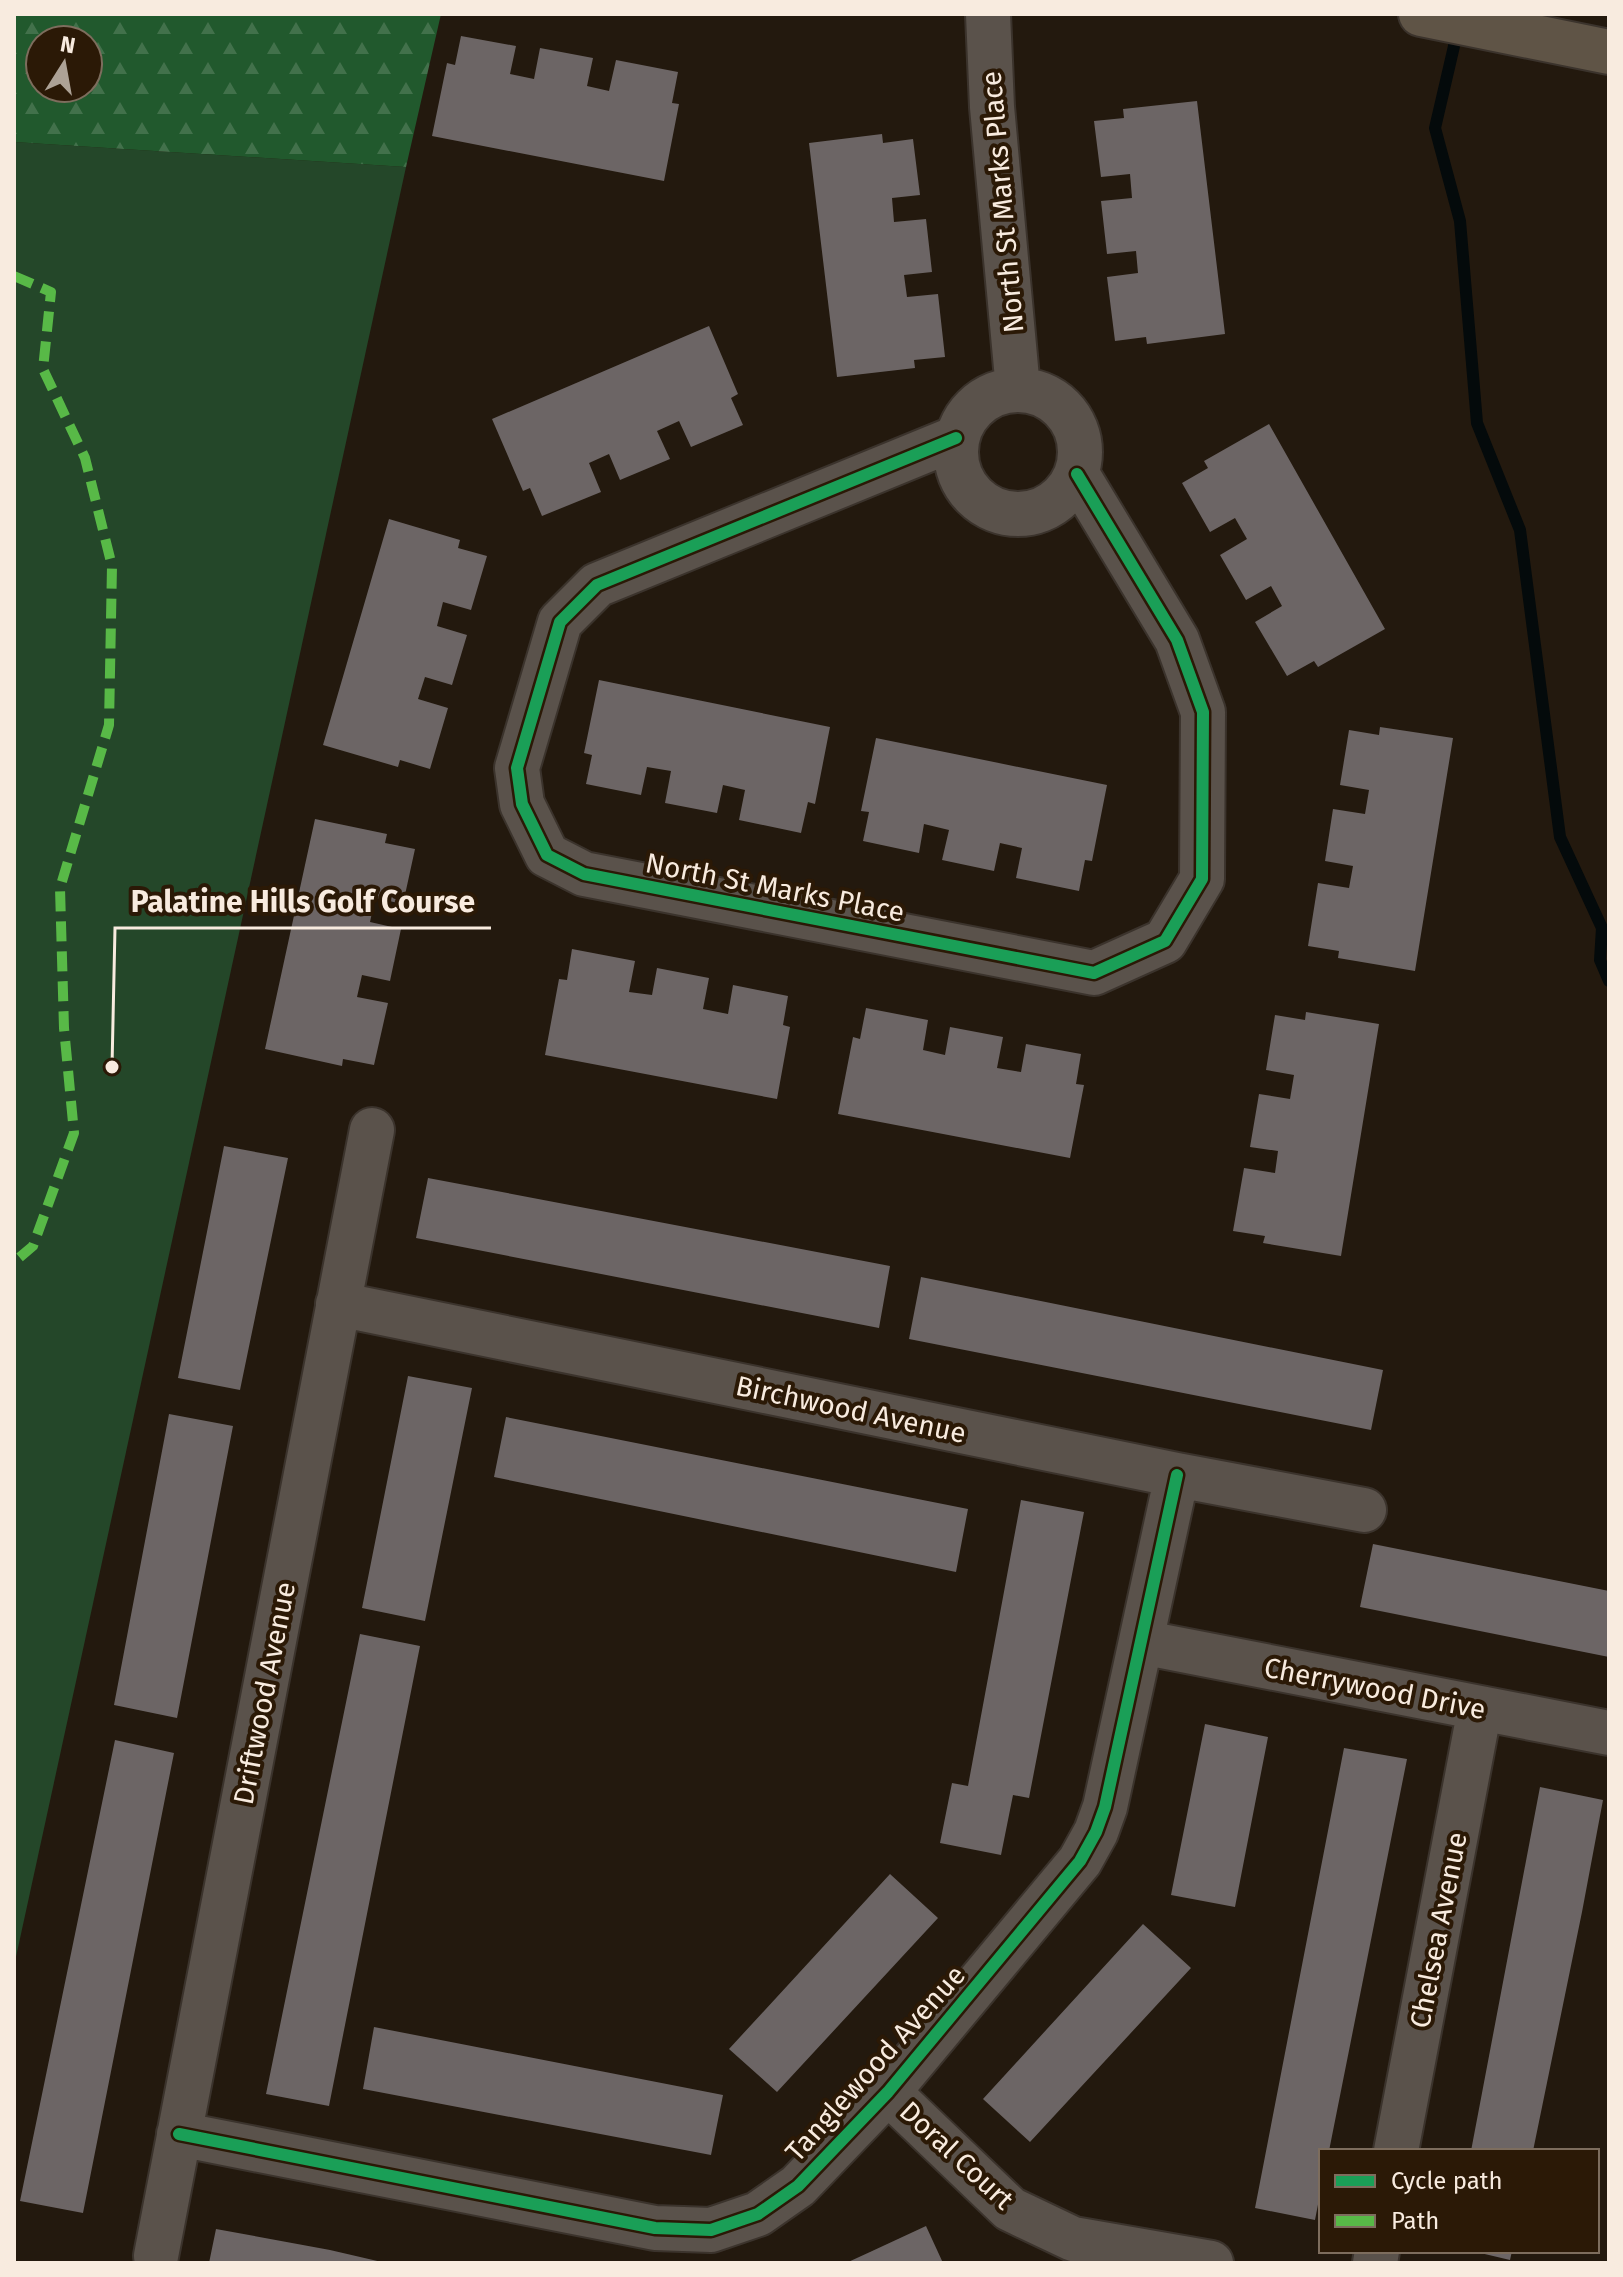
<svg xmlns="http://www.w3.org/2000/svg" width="1623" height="2277" viewBox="0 0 1623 2277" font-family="'Fira Sans',sans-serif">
	<defs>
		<pattern id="forest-firs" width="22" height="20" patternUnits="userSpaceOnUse" patternTransform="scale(2)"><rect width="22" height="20" fill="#21592d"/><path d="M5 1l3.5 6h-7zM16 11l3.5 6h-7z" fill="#42714b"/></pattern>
	</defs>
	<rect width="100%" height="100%" fill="#23190e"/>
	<path fill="#244729" d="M14 142 406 167 14 1966Z"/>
	<path fill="url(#forest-firs)" fill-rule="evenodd" d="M14 14H441L406 167 14 142ZM40 40H88V88H40Z"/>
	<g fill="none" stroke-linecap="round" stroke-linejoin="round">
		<path stroke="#040a0b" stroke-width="12" d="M1458 29 1435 128 1460 221 1477 423 1520 530 1560 837 1602 928 1600 960 1609 981"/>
	</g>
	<path fill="#6c6565" d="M461 36 516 46 510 74 534 79 540 48 593 58 587 86 609 91 616 60 678 72 672 103 679 104 664 181 432 136 447 63 455 65Z
		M1197 101 1225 334 1147 344 1146 337 1115 341 1107 277 1138 273 1136 251 1107 254 1101 201 1132 198 1130 174 1101 177 1094 121 1124 118 1123 109Z
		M882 134 883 143 913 139 920 195 892 198 894 222 926 219 932 272 904 275 907 297 938 294 945 357 914 360 915 368 837 377 809 143Z
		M709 326 738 394 731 398 743 425 691 447 679 421 657 431 670 459 620 480 609 454 589 463 601 492 542 516 530 488 523 491 492 419Z
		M1269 424 1385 629 1318 667 1314 661 1287 676 1255 622 1282 606 1271 586 1246 600 1220 555 1247 539 1235 518 1210 532 1182 483 1208 468 1204 461Z
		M389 519 460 540 458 548 487 556 471 610 443 602 437 626 467 635 452 685 425 677 418 699 448 708 430 769 400 760 398 767 323 745Z
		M599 680 830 727 815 804 808 802 801 833 739 820 745 790 723 785 717 813 665 803 671 771 647 767 641 795 586 784 592 755 584 753Z
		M1380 727 1453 738 1415 971 1338 958 1339 951 1308 946 1318 883 1349 888 1353 866 1325 861 1333 809 1365 814 1369 790 1340 785 1349 730 1379 735Z
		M876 738 1107 785 1092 861 1085 860 1079 891 1016 878 1022 848 1000 843 994 871 942 860 949 830 924 824 919 853 863 841 869 812 861 811Z
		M315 819 387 834 385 843 415 849 403 904 375 898 370 922 401 929 390 981 362 975 357 997 388 1003 374 1065 343 1059 342 1066 265 1049Z
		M572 949 635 961 629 992 652 995 657 968 709 978 703 1009 728 1014 733 985 788 996 783 1025 790 1027 777 1099 545 1055 559 979 567 980Z
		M866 1008 928 1020 923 1050 945 1055 950 1027 1003 1037 997 1068 1021 1072 1026 1044 1081 1054 1076 1084 1084 1085 1070 1158 838 1114 853 1037 860 1039Z
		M1306 1012 1379 1024 1341 1256 1263 1243 1265 1236 1233 1231 1244 1168 1275 1173 1278 1151 1250 1147 1259 1094 1290 1099 1294 1075 1266 1070 1275 1015 1305 1020Z
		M224 1146 288 1158 240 1390 178 1378Z
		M428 1178 890 1266 879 1328 416 1238Z
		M921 1277 1383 1370 1371 1430 909 1339Z
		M408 1376 472 1388 425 1621 362 1608Z
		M169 1414 233 1426 177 1718 114 1705Z
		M506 1417 968 1509 956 1572 494 1477Z
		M1021 1500 1084 1512 1029 1798 1013 1795 1001 1855 940 1843 952 1783 968 1786Z
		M1373 1544 1609 1591V1657L1360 1607Z
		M360 1634 420 1646 329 2106 266 2094Z
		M1205 1724 1268 1737 1235 1907 1171 1895Z
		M115 1740 174 1753 83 2213 20 2201Z
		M1344 1748 1407 1759 1329 2151H1321V2189L1315 2220 1255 2208Z
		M1540 1787 1603 1800 1582 1912 1533 2151H1471Z
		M890 1874 938 1918 777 2092 729 2049Z
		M1143 1924 1191 1968 1030 2142 983 2099Z
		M374 2027 723 2095 711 2155 363 2089Z
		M926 2226 943 2263H846L870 2252Z
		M216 2229 330 2250 386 2263H209Z
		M1472 2251H1512L1510 2260Z"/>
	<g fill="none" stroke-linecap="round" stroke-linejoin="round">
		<g stroke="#3b332c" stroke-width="48">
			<path id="street" d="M988 14 992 107 1018 389
				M956 452a62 62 0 1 1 124 0a62 62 0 1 1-124 0Z
				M956 438 597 585 560 622 517 768 522 804 547 855 584 874 1094 973 1165 941 1202 879 1203 712 1177 640 1077 474
				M338 1304 1177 1475 1364 1510
				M1141 1642 1609 1733
				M888 2092 1010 2209 1073 2239 1211 2263
				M179 2134 655 2228 711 2230 758 2214 798 2186 888 2092 1080 1861 1096 1832 1105 1807 1177 1475
				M1396 2151 1480 1708
				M156 2256 372 1130
				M1375 2263 1377 2251"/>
		</g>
		<g stroke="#3b332c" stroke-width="48">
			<path id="primary" d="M1421 14 1609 52"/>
		</g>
		<use href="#street" stroke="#5a524b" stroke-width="44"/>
		<use href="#primary" stroke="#5f5446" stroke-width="44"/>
		<path stroke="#58b947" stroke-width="10" stroke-dasharray="20 10" stroke-linecap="butt" d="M14 276 51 292 43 369 85 458 112 566 109 725 60 888 64 1028 74 1133 33 1246 14 1262"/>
		<g stroke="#2b1906" stroke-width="17">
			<path id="cycleway" d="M956 438 597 585 560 622 517 768 522 804 547 855 584 874 1094 973 1165 941 1202 879 1203 712 1177 640 1077 474
				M179 2134 655 2228 711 2230 758 2214 798 2186 888 2092 1080 1861 1096 1832 1105 1807 1177 1475"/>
		</g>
		<use href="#cycleway" stroke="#1a9f57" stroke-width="12"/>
	</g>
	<g text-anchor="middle" stroke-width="8" stroke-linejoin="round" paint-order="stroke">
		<g font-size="28" fill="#f8ebdf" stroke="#2b1906">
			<text transform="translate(1002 202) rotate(-95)" y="10">North St Marks Place</text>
			<text transform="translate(775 887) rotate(11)" y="10">North St Marks Place</text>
			<text transform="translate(851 1409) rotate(12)" y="10">Birchwood Avenue</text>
			<text transform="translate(1375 1688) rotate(11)" y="10">Cherrywood Drive</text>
			<text transform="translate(264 1693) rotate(-79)" y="10">Driftwood Avenue</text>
			<text transform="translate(1438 1930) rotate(-79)" y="10">Chelsea Avenue</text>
			<text transform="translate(875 2063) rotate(-48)" y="10">Tanglewood Avenue</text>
			<text transform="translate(957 2155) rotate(43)" y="10">Doral Court</text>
		</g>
	</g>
	<path fill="none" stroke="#f8ebdf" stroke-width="3" d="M112 1067L115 928H491"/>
	<circle fill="#f8ebdf" stroke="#2b1906" stroke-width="3" cx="112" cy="1067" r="8"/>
	<g font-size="30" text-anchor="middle" font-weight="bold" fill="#f8ebdf" stroke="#2b1906" stroke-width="8" stroke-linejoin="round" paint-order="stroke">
		<text x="303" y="912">Palatine Hills Golf Course</text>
	</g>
	<rect width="1623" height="2277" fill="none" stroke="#f8ebdf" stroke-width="32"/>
	<rect x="1319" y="2149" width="280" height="104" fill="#2b1906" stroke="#7d6d5d" stroke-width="2"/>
	<rect x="1335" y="2175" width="40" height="12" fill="#1a9f57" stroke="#7d6d5d" stroke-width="2"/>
	<text x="1391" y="2189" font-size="24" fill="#f8ebdf">Cycle path</text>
	<rect x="1335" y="2215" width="40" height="12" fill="#58b947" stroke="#7d6d5d" stroke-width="2"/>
	<text x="1391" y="2229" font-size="24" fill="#f8ebdf">Path</text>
	<g transform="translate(64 64) rotate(11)"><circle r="38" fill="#2b1906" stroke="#7d6d5d" stroke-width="2"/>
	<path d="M0-6L14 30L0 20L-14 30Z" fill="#ada296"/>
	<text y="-12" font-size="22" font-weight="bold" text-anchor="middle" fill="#f8ebdf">N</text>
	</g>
</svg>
